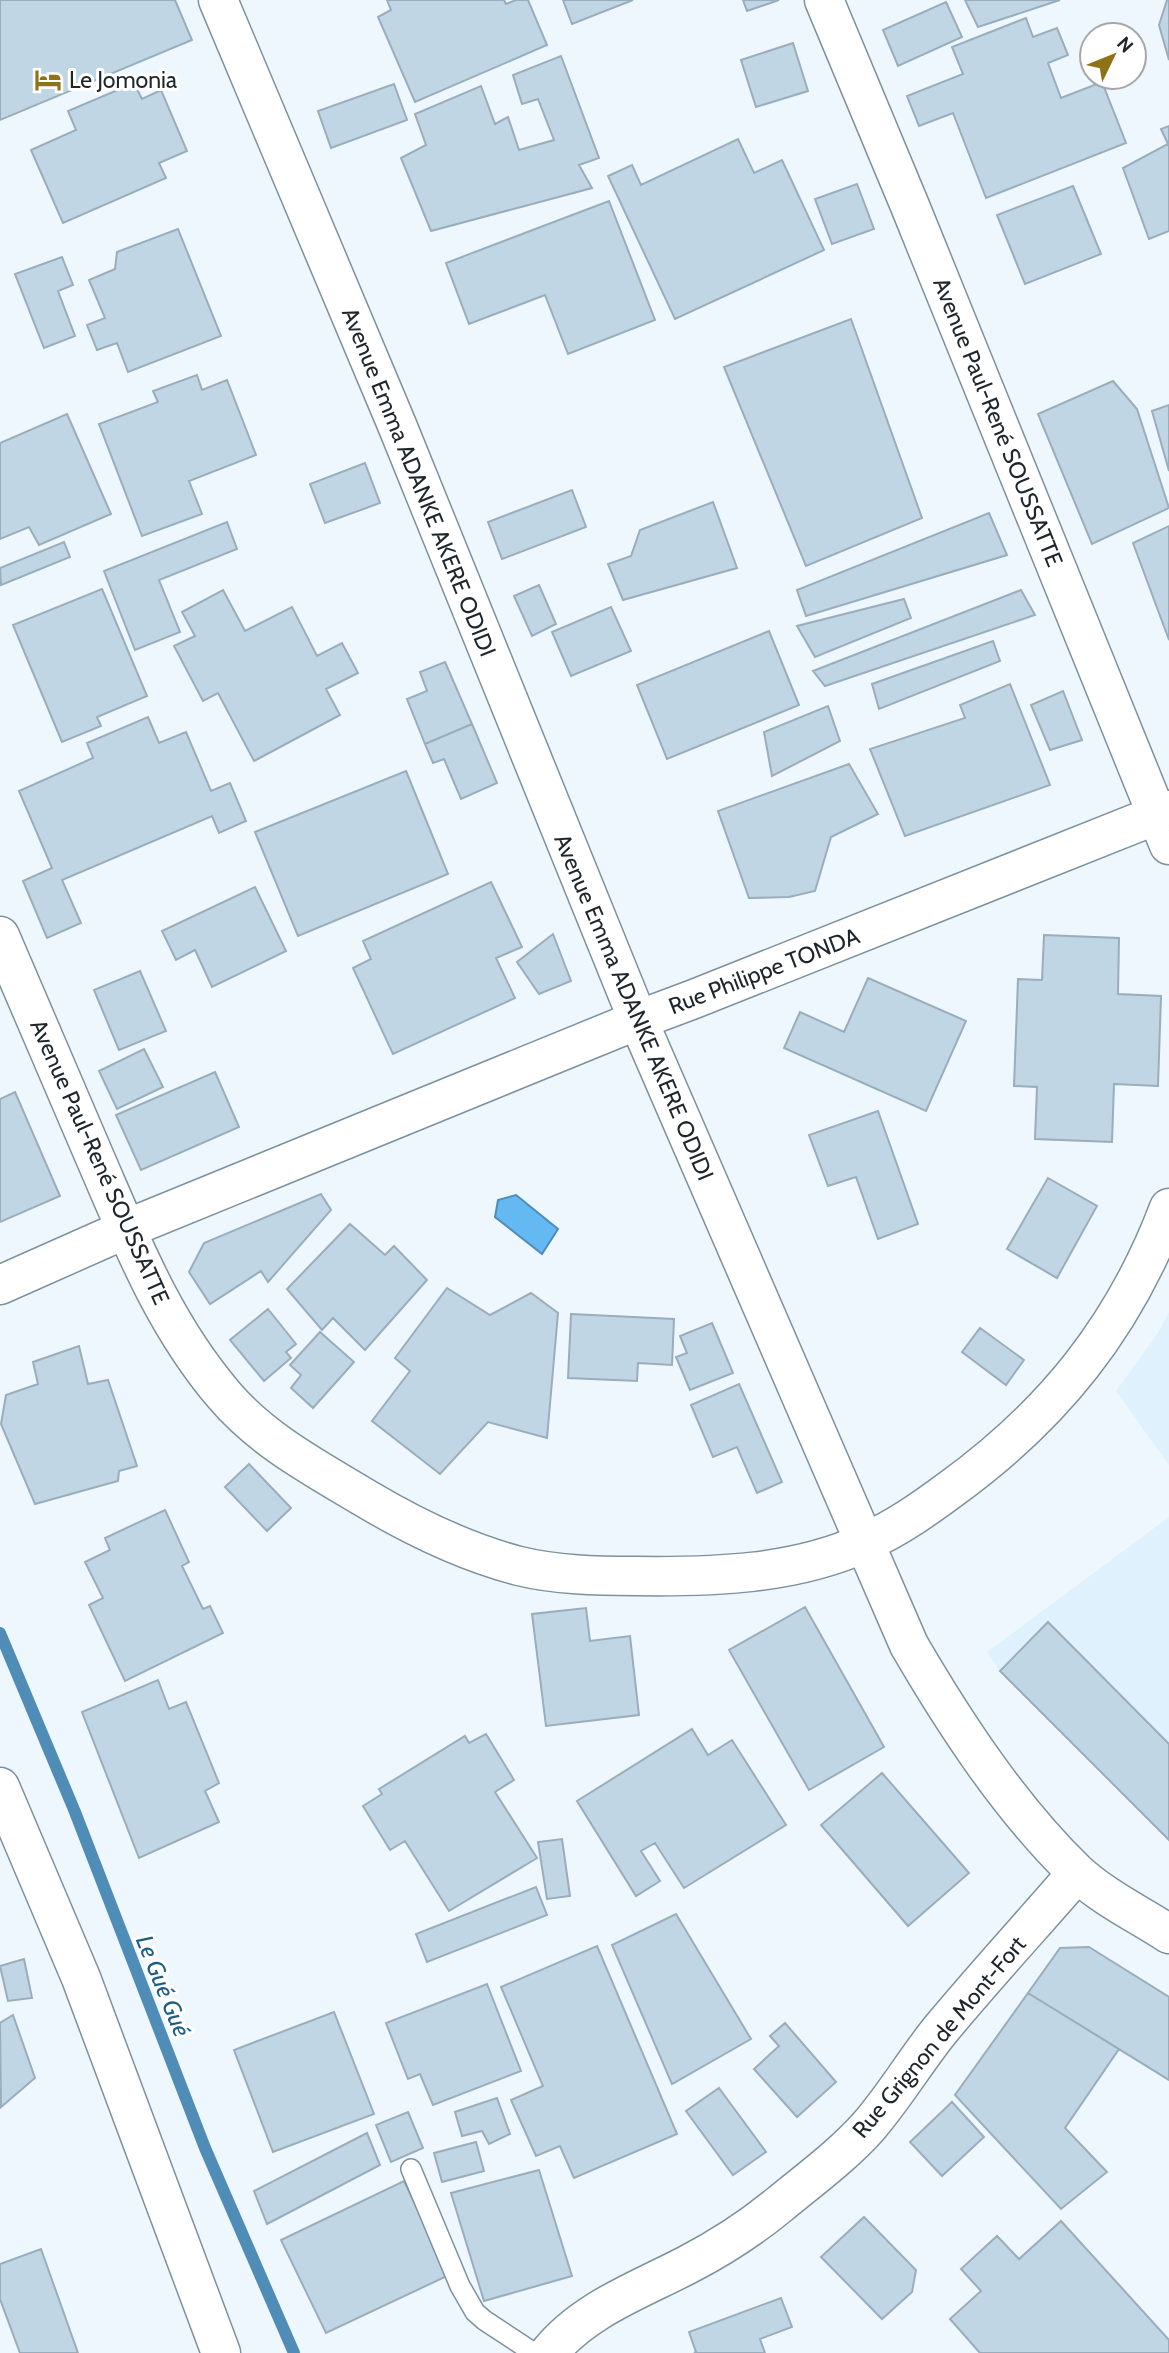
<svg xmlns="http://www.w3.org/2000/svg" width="1169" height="2353" viewBox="0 0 1169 2353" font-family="Cabin,sans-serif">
	<rect width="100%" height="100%" fill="#eef7fd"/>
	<path fill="#e0f1fe" d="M1169 1312V1465L1116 1391 1158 1333Z
		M1169 1517V1840L1000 1671 987 1652Z"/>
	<path fill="#64b9f3" stroke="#4f8db7" stroke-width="2" d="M516 1195 558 1229 542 1254 495 1217 498 1200Z"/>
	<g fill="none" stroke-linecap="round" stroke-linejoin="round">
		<path stroke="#4f8db7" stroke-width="12" d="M0 1633 75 1812 205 2148 294 2353"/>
	</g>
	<path fill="#c1d6e5" stroke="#99adbc" stroke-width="2" d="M0 0H175L192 40 0 120Z
		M387 0H504L506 4 516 0H528L547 45 415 102 378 17 391 10Z
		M563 0H633L572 24Z
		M743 0H779L747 11Z
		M965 0H1060L978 27Z
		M1167 0H1169V60L1159 25Z
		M946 2 962 37 898 66 883 30Z
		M1026 18 1033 37 1057 28 1068 55 1048 63 1061 98 1102 82 1126 143 986 198 953 113 919 126 907 96 963 74 952 47Z
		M793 43 808 91 756 107 741 60Z
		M561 56 599 158 579 165 592 188 431 231 401 158 426 145 415 114 481 86 495 124 508 117 519 150 554 140 538 99 522 104 513 75Z
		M134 83 142 99 161 90 187 151 159 163 166 178 63 223 31 150 76 130 68 111Z
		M394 84 407 120 331 148 318 111Z
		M1169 126V231L1149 239 1123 168 1168 144 1161 129Z
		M738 139 754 173 782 160 824 250 675 319 608 176 632 165 641 185Z
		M857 184 874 229 832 244 815 199Z
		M1073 186 1101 254 1025 284 997 215Z
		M609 201 655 320 568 354 545 295 469 324 446 263Z
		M178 229 221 336 128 372 117 343 97 350 87 325 105 318 89 280 115 269 117 252Z
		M62 257 73 285 58 291 75 336 44 348 15 274Z
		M851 319 922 518 806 566 724 367Z
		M197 375 202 390 227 380 256 455 189 481 202 514 142 536 99 424 158 402 153 391Z
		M1113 381 1137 409 1169 508 1092 544 1038 414Z
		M1169 405V471L1152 411Z
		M67 414 111 514 39 545 29 527 0 539V443Z
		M365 463 380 503 325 523 310 484Z
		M572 490 586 527 502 559 488 522Z
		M713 502 737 568 623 600 608 564 631 556 640 530Z
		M989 513 1007 555 806 616 797 590Z
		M227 522 237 549 159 580 180 632 135 650 104 571Z
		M1169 526V640L1133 543Z
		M64 542 70 557 1 585 0 568Z
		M539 585 556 624 532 636 514 596Z
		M102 589 147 696 97 717 101 726 62 742 13 625Z
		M223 590 245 631 292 607 317 656 342 643 358 673 326 689 340 715 254 761 218 693 203 701 174 646 195 636 182 612Z
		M1021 590 1035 615 825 686 813 671Z
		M904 599 911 618 815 657 797 626Z
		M611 607 631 651 571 676 552 632Z
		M769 631 799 705 667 759 637 685Z
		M993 641 1000 661 879 709 872 684Z
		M445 662 472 724 425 744 407 699 427 691 420 672Z
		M1010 684 1050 785 905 836 870 749 965 718 960 705Z
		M1063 691 1082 740 1050 750 1031 705Z
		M828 706 840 741 772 776 764 732Z
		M148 717 159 743 186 732 211 791 230 783 246 821 219 833 212 816 62 880 81 923 47 938 23 881 52 868 19 791 93 758 87 743Z
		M472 724 497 783 461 799 444 759 433 763 425 744Z
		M849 764 878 814 831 837 815 891 789 897 749 898 718 811Z
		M406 771 448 874 298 936 255 832Z
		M491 882 522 947 496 958 515 998 393 1054 353 968 371 959 363 941Z
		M255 887 286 951 212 987 195 950 176 960 162 931Z
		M553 934 571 981 539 994 517 962Z
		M1044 935 1119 938 1118 994 1161 996 1158 1086 1114 1084 1112 1142 1035 1139 1037 1087 1014 1086 1018 979 1042 980Z
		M140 971 166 1031 119 1050 94 990Z
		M868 978 966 1021 926 1111 784 1048 800 1012 844 1032Z
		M144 1049 163 1087 117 1109 99 1071Z
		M215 1072 239 1127 141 1170 116 1115Z
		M15 1092 60 1196 0 1222V1099Z
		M878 1111 918 1224 878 1239 856 1177 828 1186 809 1135Z
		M1048 1178 1097 1206 1057 1278 1007 1249Z
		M321 1194 331 1210 268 1282 261 1271 210 1304 189 1272 204 1243Z
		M350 1224 385 1255 394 1246 427 1280 365 1350 333 1318 322 1330 287 1289Z
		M447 1288 490 1315 531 1293 558 1313 547 1438 488 1422 440 1474 372 1421 410 1371 395 1358Z
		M268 1309 296 1344 286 1352 291 1358 264 1381 230 1340Z
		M571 1314 674 1319 672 1365 638 1363 637 1381 568 1378Z
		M712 1323 733 1373 690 1390 676 1357 687 1353 680 1336Z
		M980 1328 1024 1360 1006 1385 962 1352Z
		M320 1332 354 1362 313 1408 291 1388 301 1375 290 1365Z
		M79 1346 88 1384 108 1380 137 1466 119 1471 118 1481 35 1504 1 1424 6 1395 38 1384 33 1362Z
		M739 1384 782 1482 757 1493 737 1447 713 1457 691 1405Z
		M249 1464 291 1508 267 1531 225 1487Z
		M165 1510 189 1562 182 1566 203 1609 210 1606 223 1633 125 1681 89 1605 103 1598 85 1562 110 1550 105 1538Z
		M805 1607 884 1747 809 1790 729 1650Z
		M586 1608 590 1641 630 1636 639 1715 546 1726 532 1614Z
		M1048 1622 1169 1744V1840L1000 1671Z
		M158 1680 169 1709 186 1702 219 1783 205 1791 219 1822 139 1858 82 1712Z
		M692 1729 708 1755 732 1740 786 1825 684 1888 655 1843 641 1851 660 1881 636 1896 577 1801Z
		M486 1734 514 1780 495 1792 537 1858 449 1911 405 1841 390 1850 363 1806 382 1794 379 1789 465 1736 469 1743Z
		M882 1773 969 1873 908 1926 821 1825Z
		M562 1839 570 1896 547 1899 538 1842Z
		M536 1887 547 1915 427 1962 416 1934Z
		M676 1914 751 2039 672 2084 612 1945Z
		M597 1946 677 2134 574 2178 560 2146 536 2156 511 2100 543 2086 501 1987Z
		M1089 1947 1169 1997V2080L1028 1993 1060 1948Z
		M24 1959 32 1998 8 2001 0 1966Z
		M487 1984 521 2071 433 2105 420 2074 408 2079 386 2023Z
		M1028 1993 1119 2049 1065 2128 1107 2172 1061 2209 955 2095Z
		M334 2012 374 2114 273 2152 234 2050Z
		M13 2015 35 2078 1 2107 0 2023Z
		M785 2023 836 2082 797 2117 754 2069 779 2046 770 2036Z
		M719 2088 766 2152 733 2175 686 2111Z
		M497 2098 510 2134 489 2144 482 2131 462 2136 455 2112Z
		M952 2102 984 2137 942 2176 910 2142Z
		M408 2112 423 2148 391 2162 376 2125Z
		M367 2133 380 2165 267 2224 254 2191Z
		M476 2142 484 2171 442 2182 434 2153Z
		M539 2170 572 2276 484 2301 451 2193Z
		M404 2181 449 2275 326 2333 281 2240Z
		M864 2217 916 2270 912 2292 882 2319 821 2257Z
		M1061 2221 1169 2340V2353H980L950 2319 981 2291 961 2269 997 2236 1019 2259Z
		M41 2249 78 2353H20L0 2299V2264Z
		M781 2298 792 2327 760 2339 765 2353H694L696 2352 689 2332Z"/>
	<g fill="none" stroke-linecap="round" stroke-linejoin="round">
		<g stroke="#7d919f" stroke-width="22">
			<path id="lane" d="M411 2169 460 2286 475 2312 484 2320 534 2353"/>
		</g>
		<g stroke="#7d919f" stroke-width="41">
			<path id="street" d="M218 0 397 425 638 1020 909 1645C955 1724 1010 1808 1076 1872 1103 1897 1138 1914 1169 1934
				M824 0 910 206 1169 845
				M0 936C32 1011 64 1085 96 1160 132 1243 164 1325 224 1395 262 1440 315 1468 365 1498 412 1526 465 1552 519 1566 556 1575 597 1576 635 1576 712 1577 795 1575 866 1542 897 1528 924 1509 951 1489 1053 1415 1124 1327 1169 1208
				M0 1285 126 1229 638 1020 694 999 1169 810
				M0 1787 81 1978 221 2353
				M549 2353C583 2310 639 2290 687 2265 720 2248 751 2228 780 2204 809 2180 842 2156 868 2127 895 2096 915 2061 941 2029 985 1976 1032 1925 1077 1873"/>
		</g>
		<use href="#lane" stroke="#fff" stroke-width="19"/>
		<use href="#street" stroke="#fff" stroke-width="38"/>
	</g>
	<defs>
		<g id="hotel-bare" transform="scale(2.1)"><path d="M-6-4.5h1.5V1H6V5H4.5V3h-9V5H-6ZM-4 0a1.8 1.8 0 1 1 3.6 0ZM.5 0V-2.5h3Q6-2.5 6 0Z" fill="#8f7216" stroke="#fff" stroke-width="2.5" paint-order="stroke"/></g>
	</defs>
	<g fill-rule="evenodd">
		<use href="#hotel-bare" x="48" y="80"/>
	</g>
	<g text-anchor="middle" stroke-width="6" stroke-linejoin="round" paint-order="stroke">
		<g font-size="23" fill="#1e262b" stroke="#fff" text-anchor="start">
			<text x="69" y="88">Le Jomonia</text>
		</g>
		<g font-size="23" fill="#1e262b" stroke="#fff">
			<text transform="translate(998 422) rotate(68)" y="8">Avenue Paul-René SOUSSATTE</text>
			<text transform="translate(419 482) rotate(68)" y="8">Avenue Emma ADANKE AKERE ODIDI</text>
			<text transform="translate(764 971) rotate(-21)" y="8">Rue Philippe TONDA</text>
			<text transform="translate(634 1007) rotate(67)" y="8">Avenue Emma ADANKE AKERE ODIDI</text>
			<text transform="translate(100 1162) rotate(66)" y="8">Avenue Paul-René SOUSSATTE</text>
			<text transform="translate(939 2037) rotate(-50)" y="8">Rue Grignon de Mont-Fort</text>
		</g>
		<g font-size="24" font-style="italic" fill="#1f5d84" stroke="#fff">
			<text transform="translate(163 1986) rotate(68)" y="8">Le Gué Gué</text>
		</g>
	</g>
	<g transform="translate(1113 56) rotate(47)"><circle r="33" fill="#ffffff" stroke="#a5a8aa" stroke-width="2"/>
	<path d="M0-5L12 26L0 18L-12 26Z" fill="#8f7216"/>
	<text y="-10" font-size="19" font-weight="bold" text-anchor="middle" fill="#1e262b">N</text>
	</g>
</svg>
